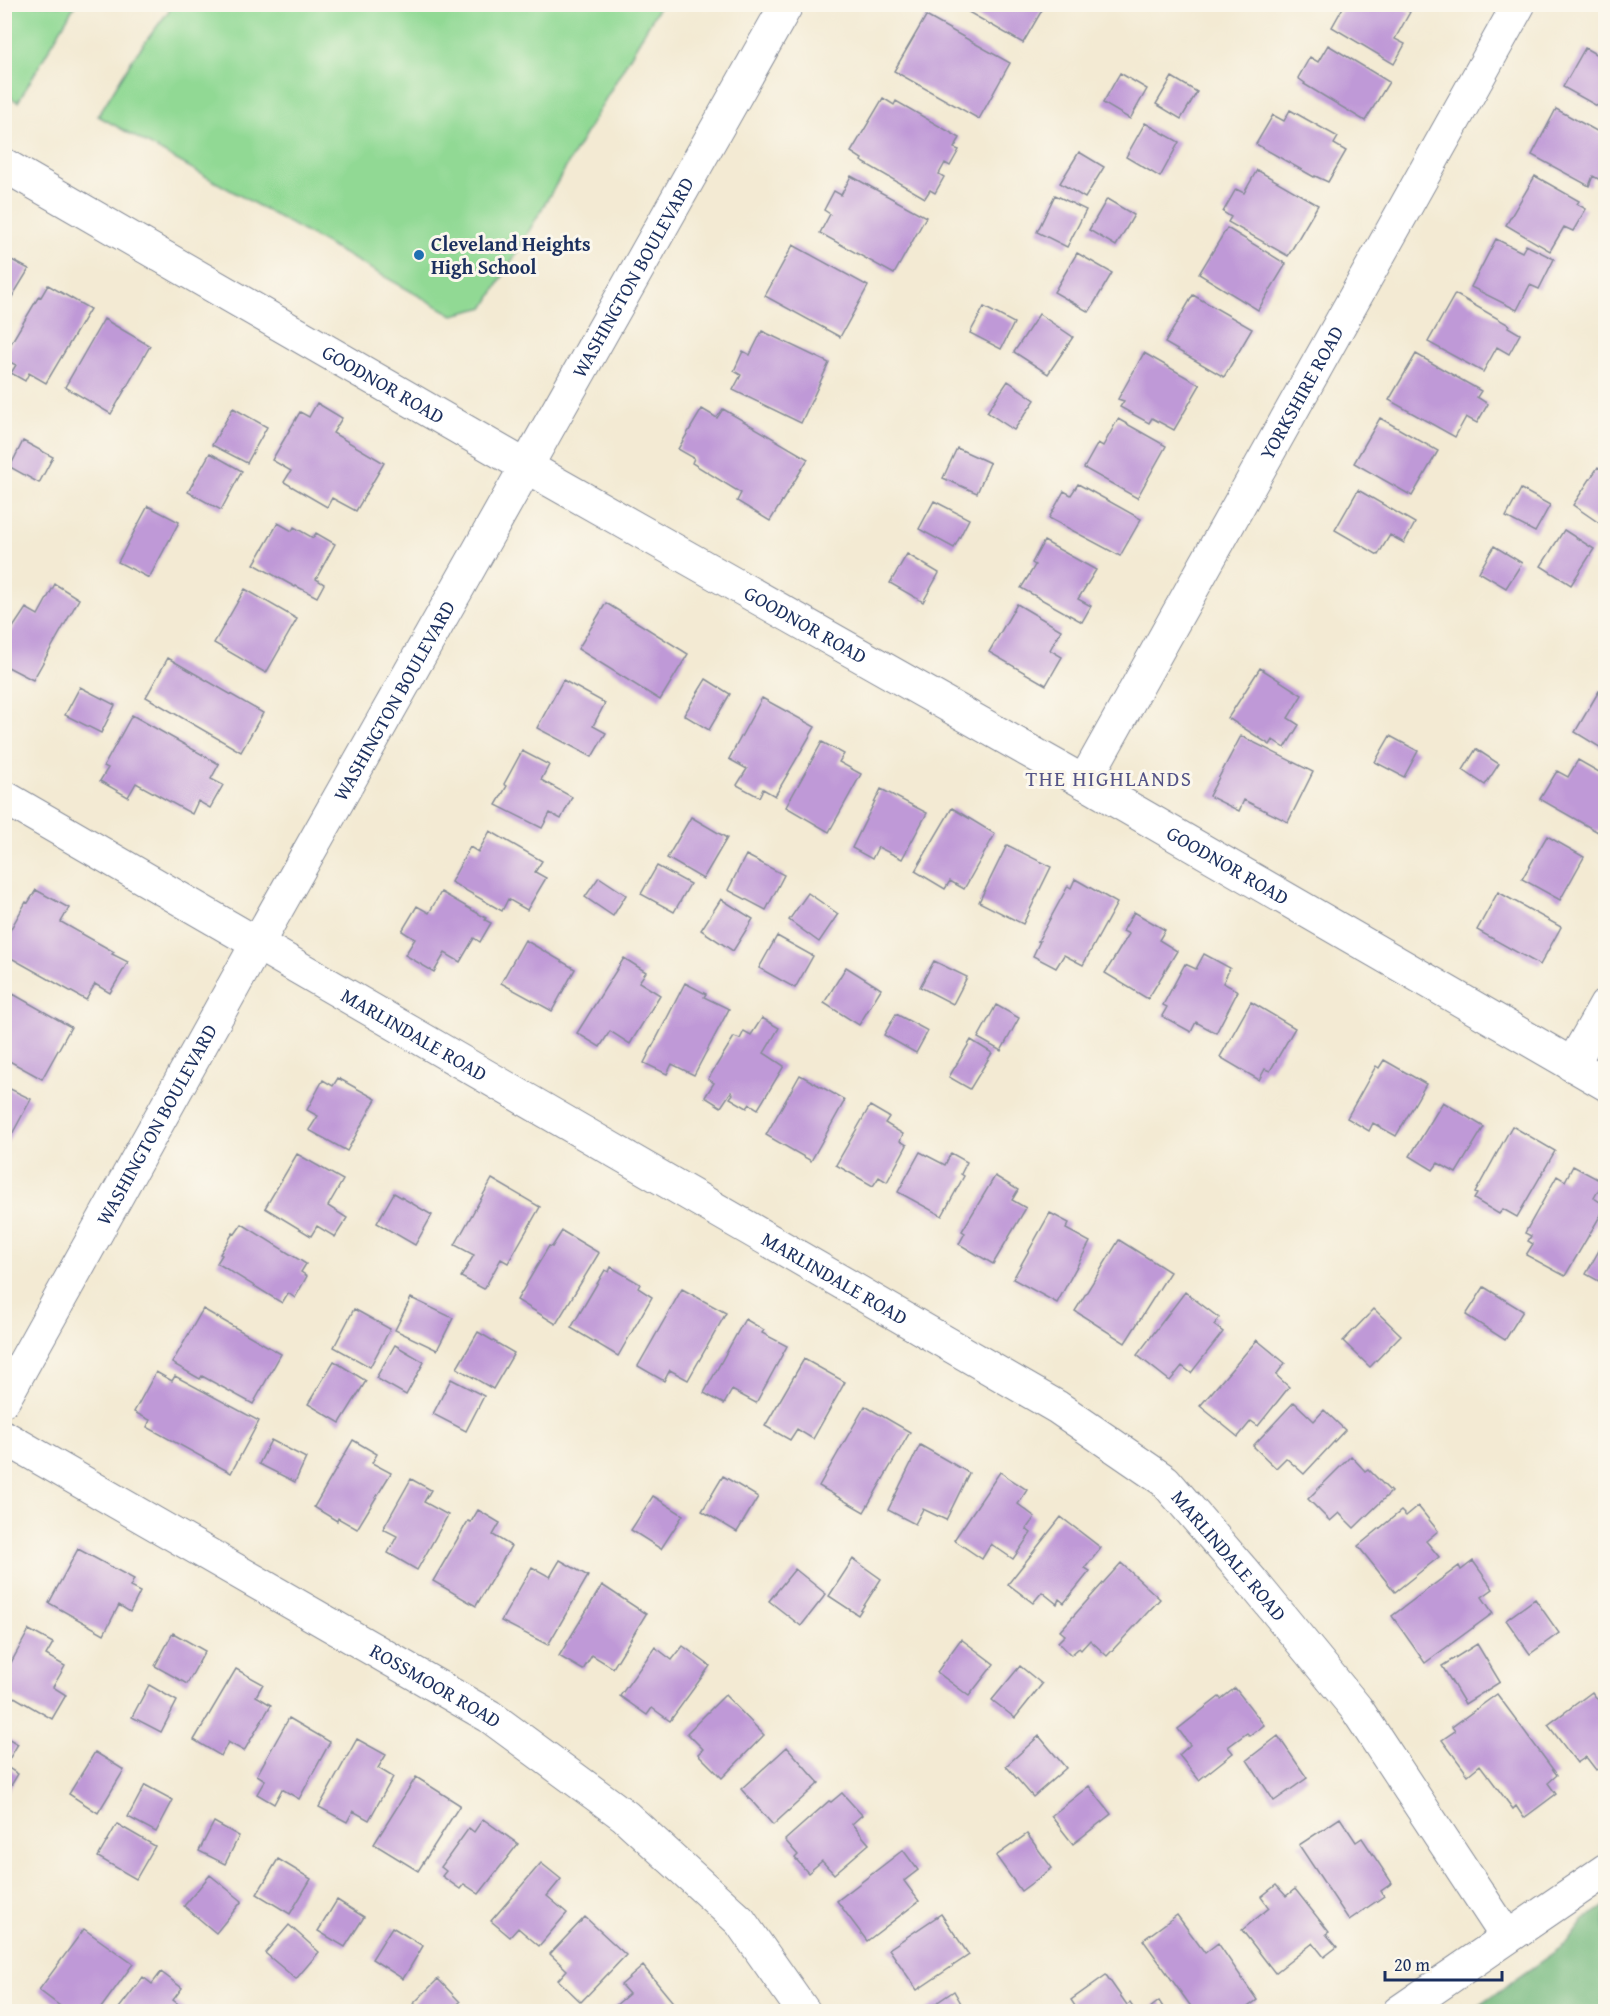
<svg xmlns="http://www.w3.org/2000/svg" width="1610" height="2016" viewBox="0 0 1610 2016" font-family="'Gentium Book Plus',serif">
	<rect width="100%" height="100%" fill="#fbf7ec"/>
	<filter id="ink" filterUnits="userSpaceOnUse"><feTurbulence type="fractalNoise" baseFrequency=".0167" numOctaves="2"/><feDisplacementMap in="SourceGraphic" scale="12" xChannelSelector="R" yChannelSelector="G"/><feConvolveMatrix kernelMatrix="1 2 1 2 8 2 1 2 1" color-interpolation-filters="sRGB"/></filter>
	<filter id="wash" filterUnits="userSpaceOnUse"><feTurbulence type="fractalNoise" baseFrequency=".008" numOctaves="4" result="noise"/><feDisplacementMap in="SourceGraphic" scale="24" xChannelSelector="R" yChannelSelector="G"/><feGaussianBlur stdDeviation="1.35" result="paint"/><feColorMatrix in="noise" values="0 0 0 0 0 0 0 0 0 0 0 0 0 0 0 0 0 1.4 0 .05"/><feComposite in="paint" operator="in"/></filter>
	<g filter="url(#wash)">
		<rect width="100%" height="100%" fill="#f3ead3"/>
		<path fill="#91d994" stroke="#568479" stroke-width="1.5" d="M5 4 75 5 18 102 5 94Z
			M174 4H660V5L485 307 453 315 98 116 134 57Z"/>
		<path fill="#74b97e" stroke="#48746e" stroke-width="1.5" d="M1605 1906V2011H1482L1478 2006 1567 1943 1584 1920Z"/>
		<g id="blocks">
			<path fill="#bf99d7" d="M1345 4H1396L1410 12 1395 39 1405 44 1394 64 1332 27Z
				M956 5H1045L1023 43Z
				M926 16 1010 63 979 119 894 71Z
				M1328 45 1389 82 1365 121 1304 84 1305 83 1298 78 1310 57 1318 62Z
				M1585 48 1606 60V111L1563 87Z
				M1120 73 1147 89 1130 119 1103 103Z
				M1172 77 1197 92 1181 119 1156 104Z
				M883 98 894 105 896 101 960 138 954 148 959 150 950 166 945 163 939 174 944 177 935 193 930 190 925 198 861 161 862 159 851 152Z
				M1556 109 1606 136V183L1593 176 1589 186 1532 155Z
				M1290 110 1338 137 1334 144 1346 151 1328 182 1315 176 1314 177 1256 144 1273 115 1284 121Z
				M1145 123 1179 142 1160 177 1126 157Z
				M1079 152 1104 167 1085 198 1060 183Z
				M1257 170 1318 205 1288 256 1228 222 1231 217 1223 212 1236 189 1244 193Z
				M851 176 926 217 894 274 820 233 830 214 824 210 834 191 841 195Z
				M1535 176 1579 201 1577 204 1586 209 1573 231 1564 227 1550 251 1506 225Z
				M1055 195 1086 210 1067 247 1037 232Z
				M1107 199 1134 215 1116 246 1089 230Z
				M1227 228 1286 264 1258 310 1199 274Z
				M1496 239 1522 252 1526 245 1554 259 1539 289 1530 285 1517 310 1471 287Z
				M793 245 868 286 840 337 765 296Z
				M1077 253 1112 273 1089 312 1054 292Z
				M4 256 29 269 4 310Z
				M48 285 90 309 46 383 29 373 25 381 11 373 16 365 4 359V355L39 296 41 297Z
				M1455 294 1509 325 1508 327 1520 334 1509 354 1497 347 1483 372 1428 342Z
				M1193 295 1252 329 1224 377 1165 343Z
				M984 307 1014 323 1001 349 970 333Z
				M1039 314 1073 337 1048 374 1014 352Z
				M104 319 150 346 111 414 65 387Z
				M762 331 829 363 801 423 733 390 741 375 734 371 743 351 750 355Z
				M1144 353 1200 385 1174 430 1152 418 1149 423 1120 407 1124 401 1118 399Z
				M1416 354 1481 391 1477 397 1488 404 1477 423 1466 417 1455 437 1389 400Z
				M1008 381 1035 400 1014 430 987 412Z
				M317 403 342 418 333 433 384 463 356 511 332 498 327 507 284 482 291 471 272 460 300 412 309 417Z
				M233 408 267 427 247 463 212 445Z
				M702 409 717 418 723 409 808 459 770 521 737 501 741 493 692 463 694 458 678 449Z
				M1380 418 1438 451 1412 496 1354 463Z
				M1118 419 1166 446 1137 498 1084 468 1098 443 1103 446Z
				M23 441 53 457 39 483 10 467Z
				M957 448 990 463 977 493 943 478Z
				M210 453 242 471 221 510 188 492Z
				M1598 467 1606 473V519L1602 525 1573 505Z
				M1078 484 1141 519 1120 556 1049 518 1064 491 1071 495Z
				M1521 489 1550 505 1535 532 1506 517Z
				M1358 490 1415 523 1404 543 1390 535 1378 555 1335 530Z
				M934 501 969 519 954 548 919 529Z
				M148 506 179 522 149 578 118 562Z
				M278 523 292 531 294 527 313 538 316 533 335 544 316 579 324 584 317 597 296 586 295 587 254 564Z
				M1564 530 1594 549 1571 585 1541 566Z
				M1044 541 1096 570 1078 599 1091 606 1082 622 1021 588 1031 572 1035 565 1032 563Z
				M1494 546 1522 563 1506 588 1479 572Z
				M907 554 939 573 923 602 890 583Z
				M55 584 79 599 33 680 4 665V641L26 608 38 615Z
				M245 589 297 619 266 673 214 643Z
				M606 603 688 654 660 700 578 649Z
				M1017 604 1061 630 1050 650 1062 657 1046 685 989 652Z
				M168 658 263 713 241 752 146 697Z
				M1260 668 1302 695 1288 718 1299 725 1285 748 1273 740 1270 745 1228 718Z
				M706 679 730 694 709 730 684 715Z
				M563 680 605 703 593 726 606 733 592 757 537 728Z
				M80 687 115 705 101 733 65 715Z
				M1599 691 1606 694V751L1575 732Z
				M762 698 815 727 775 796 763 789 759 797 737 785 747 769 729 759Z
				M132 715 219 764 211 779 223 785 210 808 198 801 192 814 136 783 128 797 100 781 108 768 104 766Z
				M1241 736 1313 772 1288 822 1244 800 1239 811 1209 796Z
				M1390 736 1418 751 1404 777 1375 762Z
				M822 742 844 754 839 762 861 774 829 832 786 807Z
				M1476 749 1499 764 1485 785 1463 770Z
				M522 751 549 765 541 780 572 797 561 819 550 813 542 828 496 805 507 786 504 784Z
				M1578 760 1606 776V834L1599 831 1598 832 1540 799 1557 771 1568 777Z
				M881 789 927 813 902 859 878 847 872 859 852 848Z
				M952 808 995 834 964 889 950 881 945 889 915 871Z
				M691 817 727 838 703 879 667 858Z
				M490 831 542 861 535 872 546 878 527 910 508 899 502 911 451 882 470 847 478 852Z
				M1547 836 1584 857 1560 900 1522 879Z
				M1007 845 1051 867 1023 924 979 902Z
				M746 855 784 875 766 910 728 890Z
				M657 866 690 884 674 912 641 894Z
				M599 877 626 895 613 916 585 897Z
				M1075 879 1117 903 1083 965 1064 955 1056 968 1033 956 1040 941H1038L1068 886 1071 888Z
				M36 890 69 908 61 922 114 952 112 954 128 962 110 993 95 984 86 1000 4 954V941L26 902 28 903Z
				M441 892 486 918 485 920 491 923 480 942 474 938 460 962 445 953 434 972 405 955 415 939 402 931 417 906 429 913Z
				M1498 892 1561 927 1540 965 1477 930Z
				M808 893 838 914 819 942 789 920Z
				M721 899 753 919 733 951 701 930Z
				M1134 912 1165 930 1159 940 1177 951 1148 999 1105 973 1129 934 1123 931Z
				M777 936 813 956 795 988 759 968Z
				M525 940 575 969 552 1011 501 983Z
				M1204 954 1230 968 1223 983 1238 991 1216 1033 1196 1022 1191 1032 1162 1016 1167 1007 1163 1005 1185 964 1196 969Z
				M624 958 646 972 639 982 660 995 630 1044 610 1031 600 1047 577 1033Z
				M934 961 967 977 953 1004 920 987Z
				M846 967 881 989 859 1025 824 1003Z
				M685 983 706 994 704 997 729 1009 694 1075 672 1064 667 1074 644 1063Z
				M13 994 71 1027 42 1079 4 1058V1010Z
				M1251 1002 1295 1028 1270 1071 1265 1069 1259 1080 1220 1057Z
				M996 1005 1019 1018 1001 1051 978 1038Z
				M896 1014 928 1031 916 1053 884 1035Z
				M762 1018 779 1028 764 1053 784 1066 758 1109 750 1104 747 1108 730 1098 733 1094 731 1092 721 1107 705 1097 714 1083 708 1079 734 1037 740 1039 744 1031 751 1035Z
				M971 1040 992 1053 970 1089 949 1077Z
				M1384 1060 1426 1084 1396 1136 1373 1123 1369 1131 1347 1118 1376 1066 1379 1068Z
				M800 1075 845 1100 811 1161 766 1135Z
				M338 1078 376 1099 347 1151 309 1130 318 1116 307 1110 323 1080 333 1086Z
				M4 1086 31 1099 4 1149Z
				M1443 1102 1484 1127 1456 1173 1438 1163 1433 1170 1410 1156Z
				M870 1106 889 1117 885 1123 903 1134 900 1141 907 1145 887 1182 879 1177 873 1186 836 1165Z
				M1512 1126 1555 1151 1517 1217 1503 1209 1499 1214 1474 1199 1477 1194 1475 1193Z
				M920 1152 945 1165 951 1153 967 1162 961 1174 964 1176 942 1216 898 1192Z
				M297 1154 343 1180 328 1206 347 1218 335 1237 317 1226 311 1236 265 1208Z
				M1573 1166 1603 1182 1594 1198 1606 1206 1565 1276 1526 1255 1533 1244 1528 1241 1531 1236 1525 1233 1557 1176 1565 1181Z
				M995 1176 1018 1190 1012 1200 1026 1208 993 1264 959 1244 965 1233 962 1231Z
				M492 1179 540 1207 508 1263 501 1259 484 1289 461 1277 474 1255 455 1245Z
				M394 1193 432 1215 415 1245 377 1223Z
				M1050 1213 1069 1223 1066 1229 1090 1242 1057 1303 1013 1279Z
				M242 1224 306 1264 301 1272 307 1276 295 1298 288 1293 282 1303 217 1263 222 1255 220 1254 233 1233 235 1234Z
				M562 1231 599 1253 556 1324 517 1300 549 1246 552 1247Z
				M1606 1238V1285L1586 1274Z
				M1119 1240 1170 1272 1125 1343 1075 1311Z
				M611 1267 640 1284 638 1288 652 1297 618 1356 571 1328 605 1270 609 1272Z
				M1484 1287 1523 1311 1505 1340 1466 1315Z
				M682 1289 726 1313 688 1380 670 1370 664 1381 638 1366Z
				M1185 1292 1219 1318 1214 1325 1223 1332 1191 1373 1182 1366 1170 1381 1137 1355Z
				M411 1298 453 1318 437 1350 395 1330Z
				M203 1309 281 1354 253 1404 202 1376 200 1379 172 1363Z
				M354 1309 390 1329 370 1367 334 1347Z
				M1374 1309 1401 1335 1370 1367 1343 1341Z
				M745 1319 764 1330 762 1333 787 1346 756 1403 732 1390 724 1404 704 1393Z
				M478 1332 514 1353 493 1389 457 1368Z
				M1257 1340 1285 1363 1276 1375 1289 1387 1258 1426 1251 1421 1238 1437 1200 1406Z
				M395 1345 424 1362 406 1395 376 1378Z
				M804 1359 845 1382 813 1439 797 1429 790 1440 765 1426Z
				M334 1361 366 1381 340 1423 308 1404Z
				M156 1372 172 1381 175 1376 259 1421 231 1473 147 1427 150 1420 134 1412Z
				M451 1379 484 1396 466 1431 433 1414Z
				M1294 1402 1314 1421 1324 1410 1345 1430 1304 1474 1286 1458 1276 1468 1253 1446Z
				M865 1406 910 1432 864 1512 819 1486Z
				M271 1440 306 1458 295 1482 259 1464Z
				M353 1440 377 1454 372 1463 391 1473 357 1529 338 1518 337 1521 314 1507Z
				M920 1445 969 1473 946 1520 923 1509 915 1524 888 1510Z
				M1351 1456 1365 1471 1368 1469 1391 1492 1354 1528 1339 1513 1330 1521 1308 1499Z
				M1000 1472 1027 1490 1018 1504 1035 1517 1026 1529 1031 1533 1013 1559 991 1544 982 1559 954 1540Z
				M723 1476 758 1497 737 1532 702 1511Z
				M411 1479 431 1490 424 1502 448 1515 417 1570 388 1553 397 1536 383 1529Z
				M653 1496 683 1515 661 1549 631 1530Z
				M1418 1506 1438 1531 1426 1541 1439 1557 1395 1592 1358 1546 1401 1511 1406 1516Z
				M478 1510 500 1523 493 1535 511 1546 476 1606 433 1581 468 1521 471 1522Z
				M1061 1517 1101 1548 1085 1568 1090 1571 1064 1603 1059 1599 1057 1604 1042 1592 1033 1603 1008 1584Z
				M78 1549 134 1579 130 1587 140 1592 130 1612 119 1605 104 1634 49 1603Z
				M853 1559 881 1579 858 1615 829 1596Z
				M560 1560 588 1576 548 1645 501 1621 532 1567 550 1577Z
				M1473 1561 1493 1589 1482 1597 1493 1613 1425 1663 1392 1616 1459 1566 1461 1570Z
				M1121 1563 1160 1599 1107 1656 1090 1640 1081 1650 1079 1648 1071 1655 1058 1642 1065 1635 1060 1631Z
				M795 1569 826 1594 801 1626 769 1601Z
				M602 1585 646 1614 613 1668 592 1655 583 1670 559 1656Z
				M1535 1599 1559 1633 1530 1654 1506 1620Z
				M29 1630 53 1643 46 1655 65 1666 53 1687 66 1695 52 1719 4 1691V1676L7 1670Z
				M173 1633 205 1651 187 1684 155 1666Z
				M961 1639 994 1664 969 1696 937 1672Z
				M1477 1644 1500 1682 1465 1704 1442 1666Z
				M683 1646 710 1666 670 1721 652 1708 647 1715 620 1696 655 1647 672 1660Z
				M1020 1666 1042 1684 1015 1718 992 1700Z
				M236 1669 263 1684 256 1696 271 1705 244 1751 228 1742 221 1756 194 1740Z
				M149 1685 177 1701 161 1732 132 1717Z
				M1235 1688 1264 1725 1250 1736 1247 1733 1228 1747 1233 1753 1199 1780 1179 1755 1190 1745 1178 1729 1219 1697 1221 1699Z
				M1592 1692 1606 1711V1763L1596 1770 1586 1757 1577 1763 1548 1725Z
				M1497 1694 1557 1775 1548 1783 1556 1794 1524 1818 1516 1806 1513 1809 1480 1765 1468 1775 1442 1740 1455 1731 1452 1727Z
				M725 1695 764 1735 722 1778 698 1754 703 1749 687 1733Z
				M289 1718 330 1742 299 1799 282 1789 274 1804 257 1794 265 1780 257 1775Z
				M4 1736 18 1744 5 1766 18 1774 4 1797Z
				M1039 1736 1066 1768 1033 1797 1006 1766Z
				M1278 1736 1307 1778 1274 1801 1247 1760Z
				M357 1739 386 1755 378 1768 393 1777 369 1820 353 1811 347 1822 319 1807Z
				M787 1747 819 1783 773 1825 741 1789Z
				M95 1752 124 1770 98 1813 69 1794Z
				M416 1777 460 1805 418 1871 374 1844Z
				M145 1785 173 1800 156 1832 128 1817Z
				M1089 1786 1111 1814 1073 1844 1051 1816Z
				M842 1793 862 1815 852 1824 869 1844 834 1874 822 1861 808 1873 795 1858 798 1855 785 1840 829 1801 831 1802Z
				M1340 1818 1356 1842 1362 1838 1392 1883 1381 1891 1384 1896 1349 1920 1299 1845Z
				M483 1819 518 1844 479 1894 464 1884 460 1889 442 1876 446 1871 441 1867 469 1828 474 1832Z
				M214 1822 239 1836 225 1864 199 1851Z
				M117 1824 155 1846 136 1879 98 1857Z
				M1027 1834 1052 1868 1021 1891 996 1856Z
				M903 1850 918 1870 904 1881 919 1901 867 1941 837 1901Z
				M278 1859 311 1879 290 1914 257 1894Z
				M541 1863 561 1879 547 1896 567 1913 539 1946 518 1928 510 1937 491 1921Z
				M210 1875 242 1901 216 1933 184 1906Z
				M1276 1885 1286 1896 1295 1889 1329 1932 1326 1934 1337 1947 1324 1957 1313 1943 1275 1973 1242 1930 1269 1908 1261 1897Z
				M337 1900 364 1917 345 1947 318 1931Z
				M941 1914 969 1955 917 1990 889 1949Z
				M1177 1915 1205 1953 1218 1943 1257 2000 1241 2012H1195L1143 1940Z
				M585 1917 626 1955 581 2002 558 1980 567 1970 550 1954Z
				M289 1925 319 1952 296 1979 265 1953Z
				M392 1927 423 1946 403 1979 372 1959Z
				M84 1929 133 1964 98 2012H68L39 1990Z
				M643 1966 681 2012H608L629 1994 621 1985Z
				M161 1972 182 1988 173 2000 186 2010 185 2012H116L143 1977 152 1984Z
				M1106 1975 1127 2005 1130 2003 1136 2012H1079L1071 2000Z
				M438 1979 460 2002 450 2012H422L414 2003Z
				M954 1991 966 2012H923Z
				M1159 2001 1166 2012H1145Z"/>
		</g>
	</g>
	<g filter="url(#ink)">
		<use href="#blocks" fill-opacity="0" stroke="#878c98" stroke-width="1.5"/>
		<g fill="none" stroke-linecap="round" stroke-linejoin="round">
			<g stroke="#878c98" stroke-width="35">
				<g id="minor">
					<path id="s1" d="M4 165 527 467 1084 782 1606 1084"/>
					<path id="s2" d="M1084 782 1519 4"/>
					<path id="s3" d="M4 797 1057 1407 1165 1481 1255 1585 1356 1708 1507 1937"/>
					<path d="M1572 1065 1606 1005"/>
					<path id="s4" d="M4 1399 257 944 787 4"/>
					<path id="s5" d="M4 1437 489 1716 625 1816 740 1921 804 2012"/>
				</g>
			</g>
			<g stroke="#878c98" stroke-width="35">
				<path id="tertiary" d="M1399 2012 1606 1870"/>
			</g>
			<path stroke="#878c98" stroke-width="4" stroke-dasharray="4.5 4.5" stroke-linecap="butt" d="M1478 2006 1482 2012"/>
			<use href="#minor" stroke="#fff" stroke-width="33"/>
			<use href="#tertiary" stroke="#fff" stroke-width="33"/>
		</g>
	</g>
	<circle fill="#1f6fb2" stroke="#fbf7ec" stroke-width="2" cx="419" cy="255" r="6"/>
	<g text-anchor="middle" stroke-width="6" stroke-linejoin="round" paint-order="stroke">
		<g font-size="20" font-weight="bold" fill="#1b2f5e" stroke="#fbf7ec" text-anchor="start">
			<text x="431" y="251">Cleveland Heights<tspan x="431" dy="23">High School</tspan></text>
		</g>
		<g font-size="20" fill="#1b2f5e" stroke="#fbf7ec">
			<text dy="7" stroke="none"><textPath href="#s4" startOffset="1286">WASHINGTON BOULEVARD</textPath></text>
			<text dy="7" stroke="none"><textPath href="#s1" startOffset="438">GOODNOR ROAD</textPath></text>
			<text dy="7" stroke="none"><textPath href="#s2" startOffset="446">YORKSHIRE ROAD</textPath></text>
			<text dy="7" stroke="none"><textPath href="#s1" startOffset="924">GOODNOR ROAD</textPath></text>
			<text dy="7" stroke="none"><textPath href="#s4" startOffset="800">WASHINGTON BOULEVARD</textPath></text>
			<text dy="7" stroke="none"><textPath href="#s1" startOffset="1410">GOODNOR ROAD</textPath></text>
			<text dy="7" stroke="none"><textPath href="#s3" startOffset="474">MARLINDALE ROAD</textPath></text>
			<text dy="7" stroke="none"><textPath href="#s4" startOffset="314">WASHINGTON BOULEVARD</textPath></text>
			<text dy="7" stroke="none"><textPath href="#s3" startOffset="960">MARLINDALE ROAD</textPath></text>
			<text dy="7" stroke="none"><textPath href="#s3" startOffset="1446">MARLINDALE ROAD</textPath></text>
			<text dy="7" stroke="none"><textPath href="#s5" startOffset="498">ROSSMOOR ROAD</textPath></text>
		</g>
		<g font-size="21" letter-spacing="1.5" fill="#545488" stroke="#fbf7ec">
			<text x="1109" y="786">THE HIGHLANDS</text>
		</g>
	</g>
	<rect width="1610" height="2016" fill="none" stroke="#fbf7ec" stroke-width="24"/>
	<path d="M1385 1971v9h117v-9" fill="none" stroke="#1b2f5e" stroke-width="3"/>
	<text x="1394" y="1971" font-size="18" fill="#1b2f5e" stroke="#fbf7ec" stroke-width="4.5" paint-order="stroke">20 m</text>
</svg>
